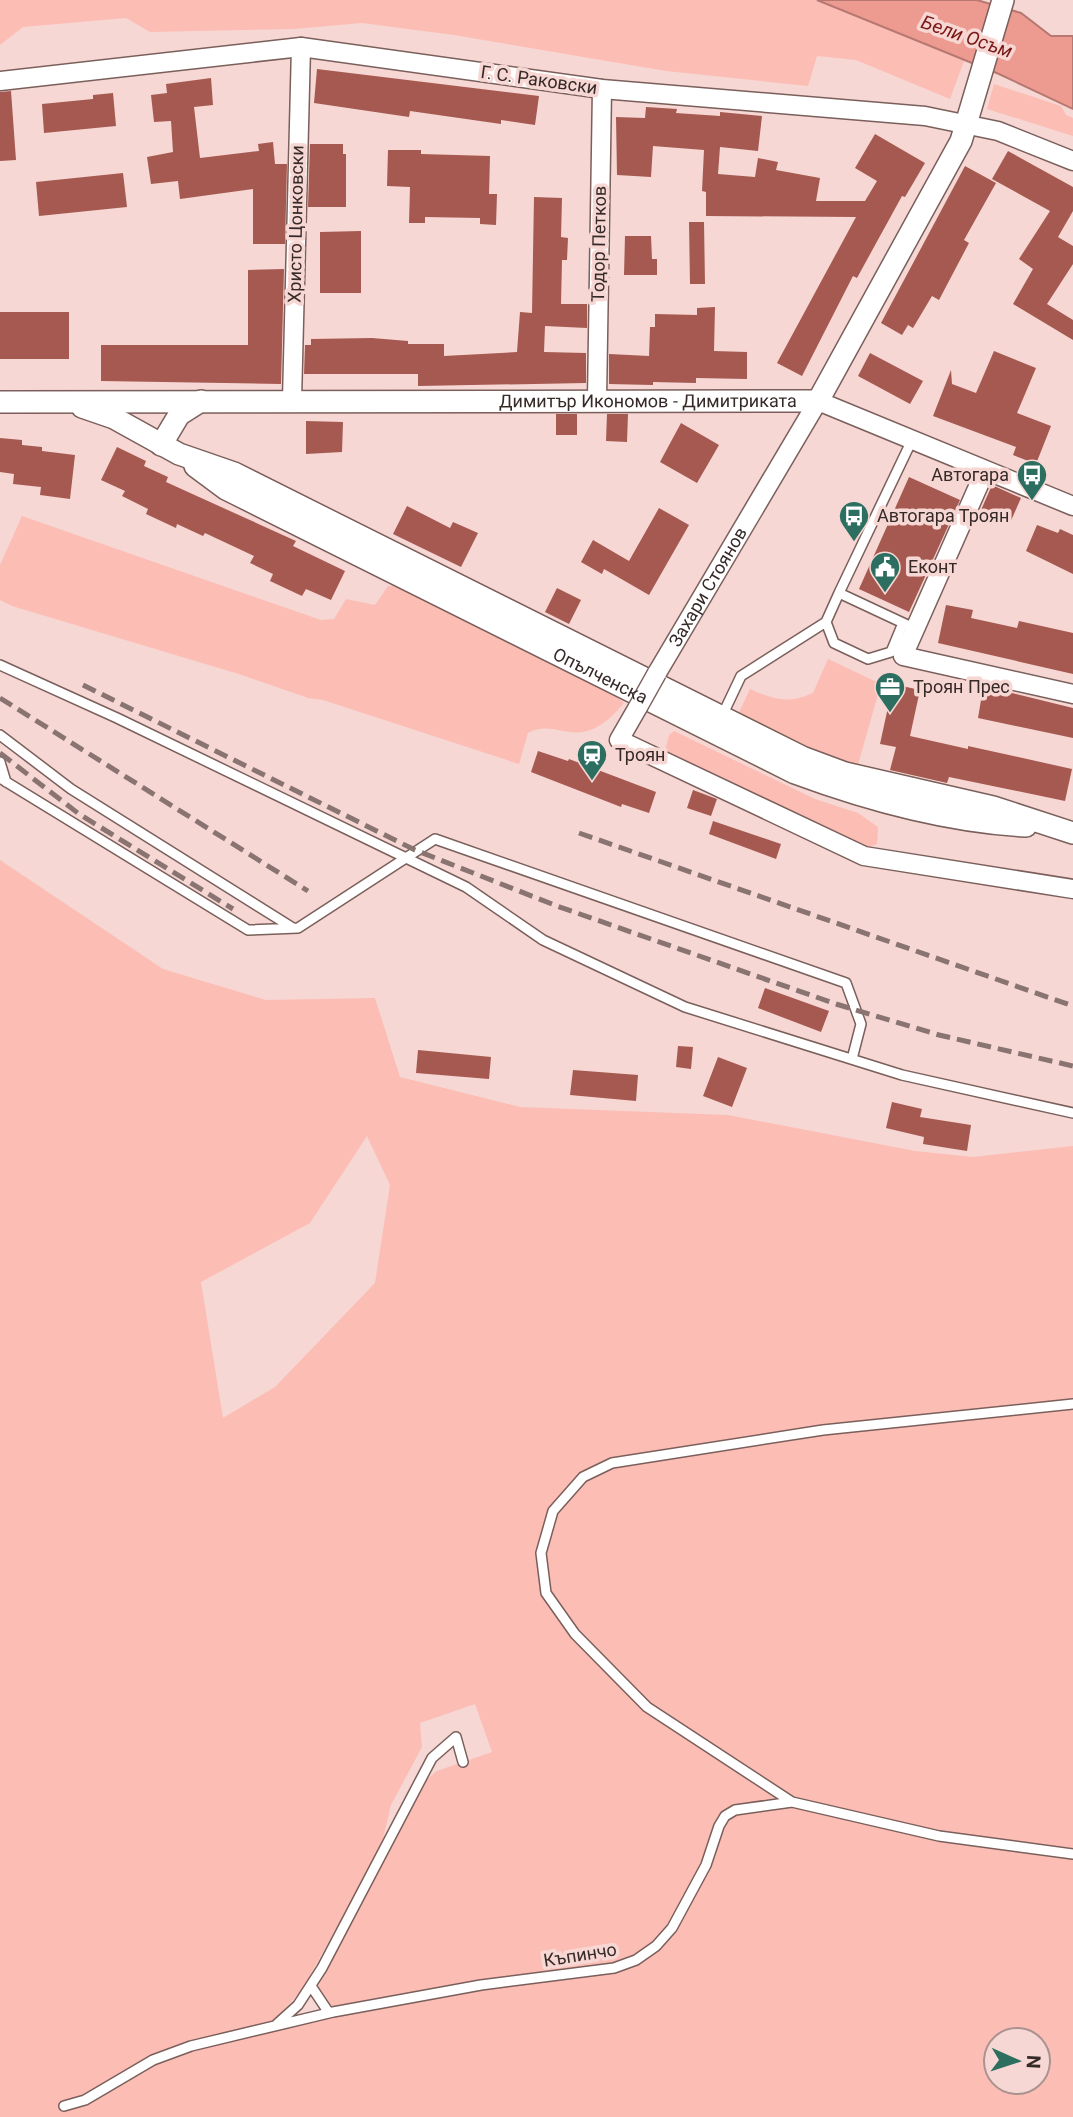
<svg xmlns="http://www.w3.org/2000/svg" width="1073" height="2117" viewBox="0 0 1073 2117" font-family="Roboto,sans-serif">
	<rect width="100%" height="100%" fill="#f6d7d3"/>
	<path fill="#fcbdb5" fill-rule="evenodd" d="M0 0H817L964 61 950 99 856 60 817 56 808 86 666 71 454 35 362 23 294 29 150 32 126 18 23 27 0 45Z
		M994 84 1061 106 1066 115 1073 118V136L987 109Z
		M22 516 321 620 334 619 346 599 375 605 388 586H394C464 618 567 655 624 703 614 715 600 729 583 732 562 735 548 722 528 733L519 764 323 700 308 698 242 675 12 606 0 600V565Z
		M828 659 881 684 857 768 809 750 737 717 750 689C775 700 788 704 813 693Z
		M674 731 815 799 858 813 878 827 877 844 864 849 816 829 665 751 669 735Z
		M0 860 163 969 266 1000 375 998 400 1077 520 1107 728 1115 915 1151 973 1157 1073 1146V2117H0ZM367 1136 390 1185 375 1283 275 1387 223 1418 201 1282 310 1223ZM475 1704 492 1752 437 1771 425 1781 319 1982 317 1991 333 2009 274 2020 301 1991 380 1851 391 1805 422 1747 420 1723ZM996 2040H1038V2082H996Z"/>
	<path fill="#ed9a90" stroke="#b67871" stroke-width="2" d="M817 0H977L1021 13 1051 36H1073V109L999 74Z"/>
	<path fill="#a55951" d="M317 69 539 96 535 125 501 120V124L410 111 409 117 314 103Z
		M211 78 213 105 194 107 200 158 259 151 258 144 273 142 275 164H287L285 244H253V189L180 199 178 181 151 184 147 157 173 152 171 121 154 122 151 95 167 93 166 84Z
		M11 91 16 160 0 161V92Z
		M113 93 116 126 44 133 42 104 93 99V95Z
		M646 107 677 109 676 113 720 116V112L762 116 758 151 720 147 718 174 755 177 758 158 778 162 776 170 820 178 816 201H865L877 181 855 168 875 134 925 163 905 197 902 196 857 278 853 276 802 376 777 363 856 217 706 216V192L702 191 704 150 653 146 651 177 617 175 616 117 645 118Z
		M310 144H343V154H346V207H308Z
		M388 150H421V154L490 156 489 194H497L496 225 480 224V218L425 217V223H409L410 187 387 186Z
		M1008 151 1073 187V211L1058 237 1073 246V264L1047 304 1073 320V340L1013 304 1033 269 1019 259 1050 211 992 179Z
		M965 166 996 183 964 240 969 243 939 300 932 296 913 328 908 325 902 335 881 323Z
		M123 173 127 207 39 216 36 182Z
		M534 197 562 198 561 237 568 238 567 260H562L561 304H587V328L545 326 544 352 586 353V383L418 386V374H304L305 345H311V339L372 338 408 341V344H444V356L517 352 520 312 532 313Z
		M689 222H704L705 284H690Z
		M361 231V293H320V232Z
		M625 236H651L652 259H657V275H624Z
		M284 269 281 384 101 381V345H248V270Z
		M715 307 714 351 747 352V379L696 378V383L653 382V385L609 384V354L649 356 650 327H655V314L697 315V308Z
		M0 312H69V359H0Z
		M994 351 1036 368 1017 413 1051 426 1036 464 1013 455 1016 447 933 416 951 370 952 384 976 393Z
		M870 353 923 381 910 404 858 376Z
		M556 414H577V435H556Z
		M607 414H628L627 442 606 441Z
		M306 421 343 422 342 452 306 454Z
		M681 423 719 445 697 483 660 462Z
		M0 438 22 440V445L42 447V451L75 455 70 499 40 495 41 487 13 484 14 474 0 472Z
		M117 447 146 461 144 466 168 477 166 482 296 541 293 546 345 571 331 600 306 589 302 596 270 581 273 574 250 563 254 556 205 533 203 536 177 524 176 528 146 514 148 509 122 496 125 491 101 480Z
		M909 477 960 500 909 612 859 589Z
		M992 485 1021 498 1010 523 981 510Z
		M407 506 450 528 453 522 478 533 461 567 393 534Z
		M659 508 689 525 649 595 604 569 602 574 581 562 593 540 629 561Z
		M1037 525 1058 533 1060 529 1073 535V574L1026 551Z
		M557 588 581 600 569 624 545 612Z
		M946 605 973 610 971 618 1017 628 1019 621 1073 633V674L938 643Z
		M893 684 920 690 910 736 968 749V746L1072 769 1065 801 949 777 947 783 890 770 896 747 880 744Z
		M991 688 1073 708V738L978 718 982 694 989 696Z
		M538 751 568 761 569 759 656 792 649 813 622 804 621 807 531 772Z
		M693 790 717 799 711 816 687 808Z
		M713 821 781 844 776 859 709 834Z
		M765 988 829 1011 821 1032 758 1008Z
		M678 1046 693 1047 691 1069 676 1067Z
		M418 1050 491 1057 489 1079 416 1073Z
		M718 1057 747 1068 732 1107 703 1096Z
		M573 1070 638 1075 636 1101 570 1095Z
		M892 1102 922 1109 920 1117 971 1125 967 1151 923 1144 924 1137 886 1128Z"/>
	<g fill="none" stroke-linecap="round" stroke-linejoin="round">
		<g stroke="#7a5f5b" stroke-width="12">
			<path id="service" d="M912 440 839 593 916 629
				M826 622 834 643 868 659 891 652 903 623
				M0 665 117 718 466 887 543 940 685 1007 902 1075 1073 1113
				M722 716 741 676 826 622 839 593
				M0 735 71 789 293 928
				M0 762 6 782
				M0 778 248 930 298 928 435 839 846 983 861 1024 852 1059
				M792 1802 647 1707 575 1634 546 1593 541 1553 553 1511 583 1477 612 1463 823 1430 1073 1404
				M311 1986 329 2013
				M277 2024 298 2005 322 1968 432 1758 456 1737 463 1762
				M64 2106 85 2100 153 2060 191 2046 333 2012 481 1985 614 1968 636 1960 656 1946 672 1928 706 1865 719 1826 725 1816 735 1810 792 1802 939 1836 1073 1854"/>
		</g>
		<g stroke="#7a5f5b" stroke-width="21">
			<g id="minor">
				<path d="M0 81 301 47 602 89 925 116 998 131 1073 161"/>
				<path d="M597 399 602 89"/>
				<path d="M292 400 301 47"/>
				<path d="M985 471 903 656 1073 694"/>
				<path id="s1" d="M657 673 818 401 1073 506"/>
				<path d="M638 707 619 740 864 856 1073 889"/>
			</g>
		</g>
		<g stroke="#7a5f5b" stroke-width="24">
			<g id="tertiary">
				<path id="s2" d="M0 402 818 401 961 141 1003 0"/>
				<path d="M82 407 114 418 179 454 234 473 802 757 845 773 993 807 1073 833"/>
				<path d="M161 445 179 415 201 401"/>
				<path id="s3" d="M195 466 226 489 795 773C868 800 948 822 1026 826"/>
			</g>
		</g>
		<use href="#service" stroke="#fff" stroke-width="9"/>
		<use href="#minor" stroke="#fff" stroke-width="18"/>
		<use href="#tertiary" stroke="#fff" stroke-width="21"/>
		<path stroke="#897472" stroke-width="5" stroke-dasharray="14 7" stroke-linecap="butt" d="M83 685 415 850 557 906 836 1004 939 1035 1073 1066
			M0 698 308 891
			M0 753 79 814 233 909
			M579 833 1073 1006"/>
		<g stroke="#7a5f5b" stroke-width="21" stroke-linecap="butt">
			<path id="minor-bridge" d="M638 707 657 673"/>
		</g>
		<use href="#minor-bridge" stroke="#fff" stroke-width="18"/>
	</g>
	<defs>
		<g id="bus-pin" transform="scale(1.575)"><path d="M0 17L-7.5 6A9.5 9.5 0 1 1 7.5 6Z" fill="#2c6f61" stroke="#f6d7d3"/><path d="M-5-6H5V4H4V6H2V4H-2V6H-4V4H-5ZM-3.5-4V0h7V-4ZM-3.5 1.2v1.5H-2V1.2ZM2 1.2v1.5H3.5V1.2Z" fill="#fff"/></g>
		<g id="civic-pin" transform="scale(1.575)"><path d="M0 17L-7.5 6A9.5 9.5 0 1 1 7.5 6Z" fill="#2c6f61" stroke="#f6d7d3"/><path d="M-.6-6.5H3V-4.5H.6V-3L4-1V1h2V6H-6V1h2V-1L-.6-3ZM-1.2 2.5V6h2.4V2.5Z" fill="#fff"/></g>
		<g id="office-pin" transform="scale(1.575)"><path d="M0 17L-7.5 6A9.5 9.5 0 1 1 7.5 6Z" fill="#2c6f61" stroke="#f6d7d3"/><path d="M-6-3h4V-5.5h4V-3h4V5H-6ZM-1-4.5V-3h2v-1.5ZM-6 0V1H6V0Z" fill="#fff"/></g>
		<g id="station-pin" transform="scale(1.575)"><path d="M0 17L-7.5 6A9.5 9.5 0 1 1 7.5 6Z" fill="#2c6f61" stroke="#f6d7d3"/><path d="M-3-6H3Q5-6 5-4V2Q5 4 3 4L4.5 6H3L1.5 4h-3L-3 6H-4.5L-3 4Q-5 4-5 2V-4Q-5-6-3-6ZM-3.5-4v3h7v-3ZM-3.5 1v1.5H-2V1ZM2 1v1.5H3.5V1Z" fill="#fff"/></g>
	</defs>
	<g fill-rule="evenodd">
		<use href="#bus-pin" x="1032" y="475"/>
		<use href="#bus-pin" x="854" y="516"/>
		<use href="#civic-pin" x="885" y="567"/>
		<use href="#office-pin" x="890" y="687"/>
		<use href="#station-pin" x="592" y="755"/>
	</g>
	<g text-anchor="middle" stroke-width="7" stroke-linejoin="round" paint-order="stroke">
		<g font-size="18" fill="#362a28" stroke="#f6d7d3">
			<text transform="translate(539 80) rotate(8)" y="6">Г. С. Раковски</text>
			<text transform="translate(296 224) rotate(-89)" y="6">Христо Цонковски</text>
			<text transform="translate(599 244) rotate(-89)" y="6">Тодор Петков</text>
			<text dy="6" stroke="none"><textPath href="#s2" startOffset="648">Димитър Икономов - Димитриката</textPath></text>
			<text dy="6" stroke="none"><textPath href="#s1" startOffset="100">Захари Стоянов</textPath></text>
			<text dy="6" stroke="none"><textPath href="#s3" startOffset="457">Опълченска</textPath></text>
			<text transform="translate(580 1955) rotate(-9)" y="6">Къпинчо</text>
		</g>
		<g font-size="18" fill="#362a28" stroke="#f6d7d3" text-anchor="start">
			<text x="1009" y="481" text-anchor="end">Автогара</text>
			<text x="877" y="522">Автогара Троян</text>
			<text x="908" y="573">Еконт</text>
			<text x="913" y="693">Троян Прес</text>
			<text x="615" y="761">Троян</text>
		</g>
		<g font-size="19" font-style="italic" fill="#771715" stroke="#f6d7d3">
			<text transform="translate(967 36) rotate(19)" y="7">Бели Осъм</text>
		</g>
	</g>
	<g transform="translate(1017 2061) rotate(93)"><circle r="33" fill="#f6d7d3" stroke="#a9928f" stroke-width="2"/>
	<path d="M0-5L12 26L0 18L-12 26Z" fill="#2c6f61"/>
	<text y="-10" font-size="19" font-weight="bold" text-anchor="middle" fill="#362a28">N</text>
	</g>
</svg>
